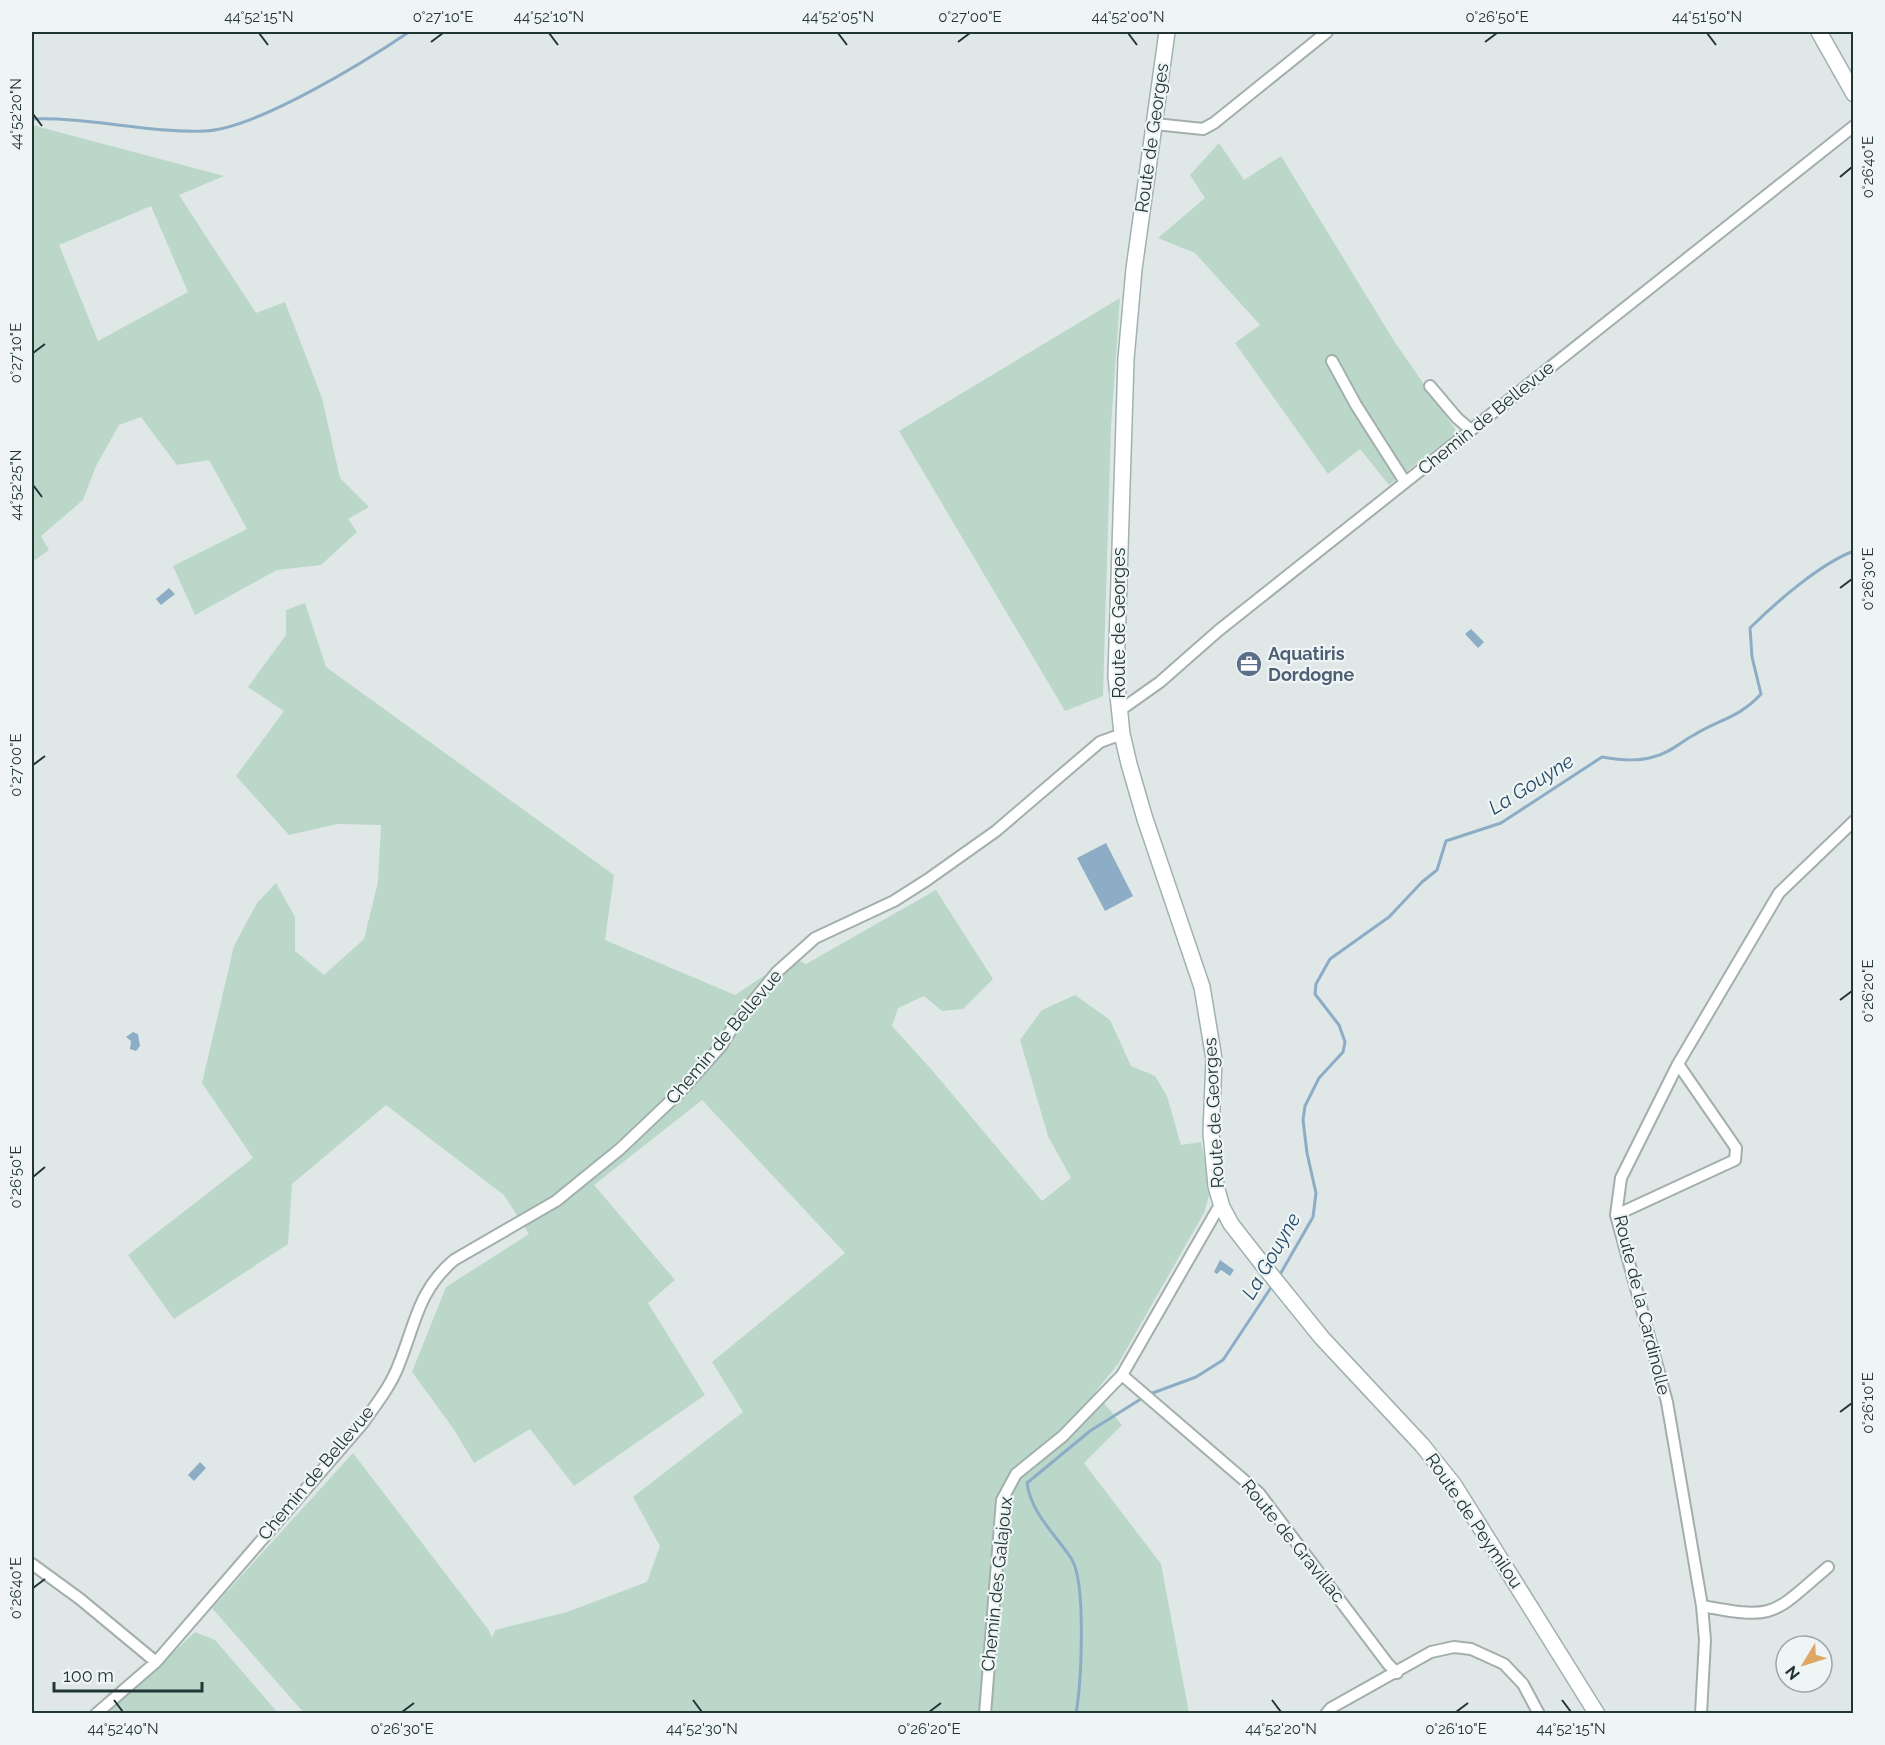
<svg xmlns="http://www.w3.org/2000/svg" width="1885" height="1745" viewBox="0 0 1885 1745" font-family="Raleway,sans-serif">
	<rect width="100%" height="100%" fill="#dfe8e6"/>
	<path fill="#bad7ca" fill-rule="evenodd" d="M32 125 224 176 179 195 256 313 285 302 322 398 340 478 369 507 348 519 357 532 321 565 277 570 195 615 173 566 247 529 209 460 177 465 141 417 119 425 96 466 83 500 41 536 49 550 32 562ZM151 206 188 292 98 341 59 245Z
		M1219 143 1244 180 1281 156 1394 341 1457 432 1389 485 1360 449 1328 474 1235 343 1260 325 1195 253 1158 238 1205 198 1190 175Z
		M1120 298 1111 426 1103 696 1065 711 899 431Z
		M305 603 326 667 614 875 605 940 735 995 792 957 806 964 936 890 993 979 963 1009 942 1011 924 996 898 1008 892 1026 931 1069 1042 1201 1071 1178 1048 1136 1020 1040 1042 1010 1075 995 1110 1020 1131 1066 1155 1076 1167 1096 1181 1145 1201 1142 1211 1189 1204 1213 1118 1364 1095 1392 1122 1425 1084 1463 1161 1564 1189 1713H304L212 1608 353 1453 488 1629 492 1638 495 1630 567 1612 647 1582 660 1546 633 1497 743 1412 712 1362 845 1253 702 1100 594 1185 675 1280 648 1303 705 1395 574 1486 530 1429 474 1463 453 1428 412 1372 446 1287 529 1234 504 1195 386 1105 292 1184 288 1244 174 1319 128 1255 253 1158 202 1083 234 946 257 903 276 883 295 917V951L324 975 364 939 378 882 381 825 337 824 289 835 236 776 284 711 248 687 286 635V610Z
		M195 1632 215 1640 278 1713 107 1714Z"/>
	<path fill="#8dadc6" d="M169 588 175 594 161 605 156 599Z
		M1471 629 1484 642 1478 648 1465 634Z
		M1106 843 1133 896 1105 911 1077 858Z
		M133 1032 138 1034 140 1046 136 1051 130 1049 131 1041 126 1037Z
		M1220 1260 1234 1270 1230 1276 1221 1270 1217 1274 1214 1272Z
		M200 1462 206 1468 194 1481 188 1475Z"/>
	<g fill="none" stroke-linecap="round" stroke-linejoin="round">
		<path stroke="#8dadc6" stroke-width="3" d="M32 119C89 117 147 133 205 131 256 129 366 61 409 32
			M1278 1278 1313 1217 1316 1193 1307 1153 1303 1120 1305 1106 1319 1078 1343 1052 1345 1042 1339 1025 1315 994 1316 984 1330 959 1389 917 1422 882 1437 870 1446 841 1501 823 1602 757C1619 760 1637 762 1653 757 1670 753 1679 743 1694 735 1720 719 1739 718 1761 694L1752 657 1750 628C1775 603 1821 563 1854 551
			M1150 1394 1196 1377 1223 1360 1272 1286
			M1076 1714C1081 1684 1087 1582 1071 1558 1055 1534 1031 1513 1027 1483L1090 1431 1144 1397"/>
		<g stroke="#a3afad" stroke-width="14">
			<path id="street" d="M1155 124 1203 129 1214 123 1327 32
				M1332 361 1356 405 1405 482
				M1430 386 1457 418 1471 430
				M1119 711 1160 682 1218 631 1854 126
				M1616 1215 1735 1160 1736 1148 1678 1064
				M1122 1375 1259 1493 1388 1664 1397 1673
				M32 1564 80 1599 156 1662
				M1702 1606C1776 1620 1772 1615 1828 1567
				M96 1714 156 1662 363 1423C376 1404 391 1386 399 1364 416 1322 418 1291 454 1260L556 1201 620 1149 679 1093 722 1045 734 1025 777 972 815 938 894 901 927 880 996 831 1100 742 1122 734
				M985 1714 1002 1500 1016 1474 1063 1436 1122 1375 1217 1210 1222 1207
				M1326 1714 1331 1708 1431 1652 1454 1647 1471 1649 1504 1664 1523 1684 1539 1714
				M1701 1714 1705 1640 1702 1606 1667 1402 1616 1215 1621 1178 1678 1064 1779 893 1854 821"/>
		</g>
		<g stroke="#9fb2b1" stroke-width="18">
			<path id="secondary" d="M1167 32 1134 269 1126 359 1116 676 1122 734 1129 764 1145 819 1202 987 1214 1059 1211 1133 1216 1186 1222 1207 1231 1224 1267 1270 1322 1338 1422 1445 1454 1485 1597 1714
				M1819 32 1854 94"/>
		</g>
		<use href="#street" stroke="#fff" stroke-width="10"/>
		<use href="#secondary" stroke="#fff" stroke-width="15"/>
	</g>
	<path fill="none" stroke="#223535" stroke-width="2" d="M259 33 268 45M549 33 558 45M838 33 847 45M1128 33 1137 45M1707 33 1716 45M431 42 443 33M958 42 970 33M1485 42 1497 33M33 114 42 126M1840 177 1852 167M33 353 45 344M33 485 42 497M1840 588 1852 579M33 765 45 756M1840 1000 1852 991M33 1177 45 1167M1840 1412 1852 1403M33 1588 45 1579M114 1700 123 1712M693 1700 702 1712M1272 1700 1281 1712M1562 1700 1571 1712M402 1712 414 1703M929 1712 941 1703M1456 1712 1468 1703"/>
	<defs>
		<g id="office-disc" transform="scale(1.35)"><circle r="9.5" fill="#5c6f8a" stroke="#eef5f4"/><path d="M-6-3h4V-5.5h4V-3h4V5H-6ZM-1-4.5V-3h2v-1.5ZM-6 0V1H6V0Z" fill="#fff"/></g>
	</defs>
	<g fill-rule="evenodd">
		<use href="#office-disc" x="1249" y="664"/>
	</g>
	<g text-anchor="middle" stroke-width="4.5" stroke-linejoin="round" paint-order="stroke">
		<g font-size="18" fill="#223535" stroke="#eef5f4">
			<text transform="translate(1152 138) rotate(-82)" y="6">Route de Georges</text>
			<text transform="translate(1486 418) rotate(-39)" y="6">Chemin de Bellevue</text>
			<text transform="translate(1119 623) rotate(-90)" y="6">Route de Georges</text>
			<text transform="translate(724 1037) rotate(-50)" y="6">Chemin de Bellevue</text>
			<text transform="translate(1214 1113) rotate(-93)" y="6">Route de Georges</text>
			<text transform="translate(1642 1305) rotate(76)" y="6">Route de la Cardinolle</text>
			<text transform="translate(316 1473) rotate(-50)" y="6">Chemin de Bellevue</text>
			<text transform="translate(1474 1521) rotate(56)" y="6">Route de Peymilou</text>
			<text transform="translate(1293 1541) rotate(51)" y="6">Route de Gravillac</text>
			<text transform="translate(997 1584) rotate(-84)" y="6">Chemin des Galajoux</text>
		</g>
		<g font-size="18" font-weight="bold" fill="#4e5e75" stroke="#eef5f4" text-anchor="start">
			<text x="1268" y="660">Aquatiris<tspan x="1268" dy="21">Dordogne</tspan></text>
		</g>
		<g font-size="20" font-style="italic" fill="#254969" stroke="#eef5f4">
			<text transform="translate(1531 784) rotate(-32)" y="7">La Gouyne</text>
			<text transform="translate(1271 1256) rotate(-60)" y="7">La Gouyne</text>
		</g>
	</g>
	<rect width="1885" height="1745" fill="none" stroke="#eef5f4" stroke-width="66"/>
	<g transform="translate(1804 1664) rotate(232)"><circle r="28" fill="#eef5f4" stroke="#9ca8a8" stroke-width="1.5"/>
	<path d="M0-4.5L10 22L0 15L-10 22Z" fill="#dfa766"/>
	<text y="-9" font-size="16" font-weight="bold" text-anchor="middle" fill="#223535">N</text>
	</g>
	<path d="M54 1682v9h148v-9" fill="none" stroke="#223535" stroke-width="3"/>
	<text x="63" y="1682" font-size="18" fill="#223535" stroke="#eef5f4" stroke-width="4.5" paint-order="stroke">100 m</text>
	<rect x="33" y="33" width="1819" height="1679" fill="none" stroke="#223535" stroke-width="2"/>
	<g font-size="15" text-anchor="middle" fill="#223535">
		<text x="259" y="22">44°52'15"N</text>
		<text x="443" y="22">0°27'10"E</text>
		<text x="549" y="22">44°52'10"N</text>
		<text x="838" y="22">44°52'05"N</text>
		<text x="970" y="22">0°27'00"E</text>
		<text x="1128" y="22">44°52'00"N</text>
		<text x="1497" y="22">0°26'50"E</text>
		<text x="1707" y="22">44°51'50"N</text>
		<text transform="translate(16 114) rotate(-90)" y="5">44°52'20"N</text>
		<text transform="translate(1868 167) rotate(-90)" y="5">0°26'40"E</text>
		<text transform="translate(16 353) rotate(-90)" y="5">0°27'10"E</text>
		<text transform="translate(16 485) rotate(-90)" y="5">44°52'25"N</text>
		<text transform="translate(1868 579) rotate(-90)" y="5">0°26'30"E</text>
		<text transform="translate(16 765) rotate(-90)" y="5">0°27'00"E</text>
		<text transform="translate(1868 991) rotate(-90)" y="5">0°26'20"E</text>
		<text transform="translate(16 1177) rotate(-90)" y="5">0°26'50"E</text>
		<text transform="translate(1868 1403) rotate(-90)" y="5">0°26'10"E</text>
		<text transform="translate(16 1588) rotate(-90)" y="5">0°26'40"E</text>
		<text x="123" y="1734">44°52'40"N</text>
		<text x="402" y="1734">0°26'30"E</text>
		<text x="702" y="1734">44°52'30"N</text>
		<text x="929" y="1734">0°26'20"E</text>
		<text x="1281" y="1734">44°52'20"N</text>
		<text x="1456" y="1734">0°26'10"E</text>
		<text x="1571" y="1734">44°52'15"N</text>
	</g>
</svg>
